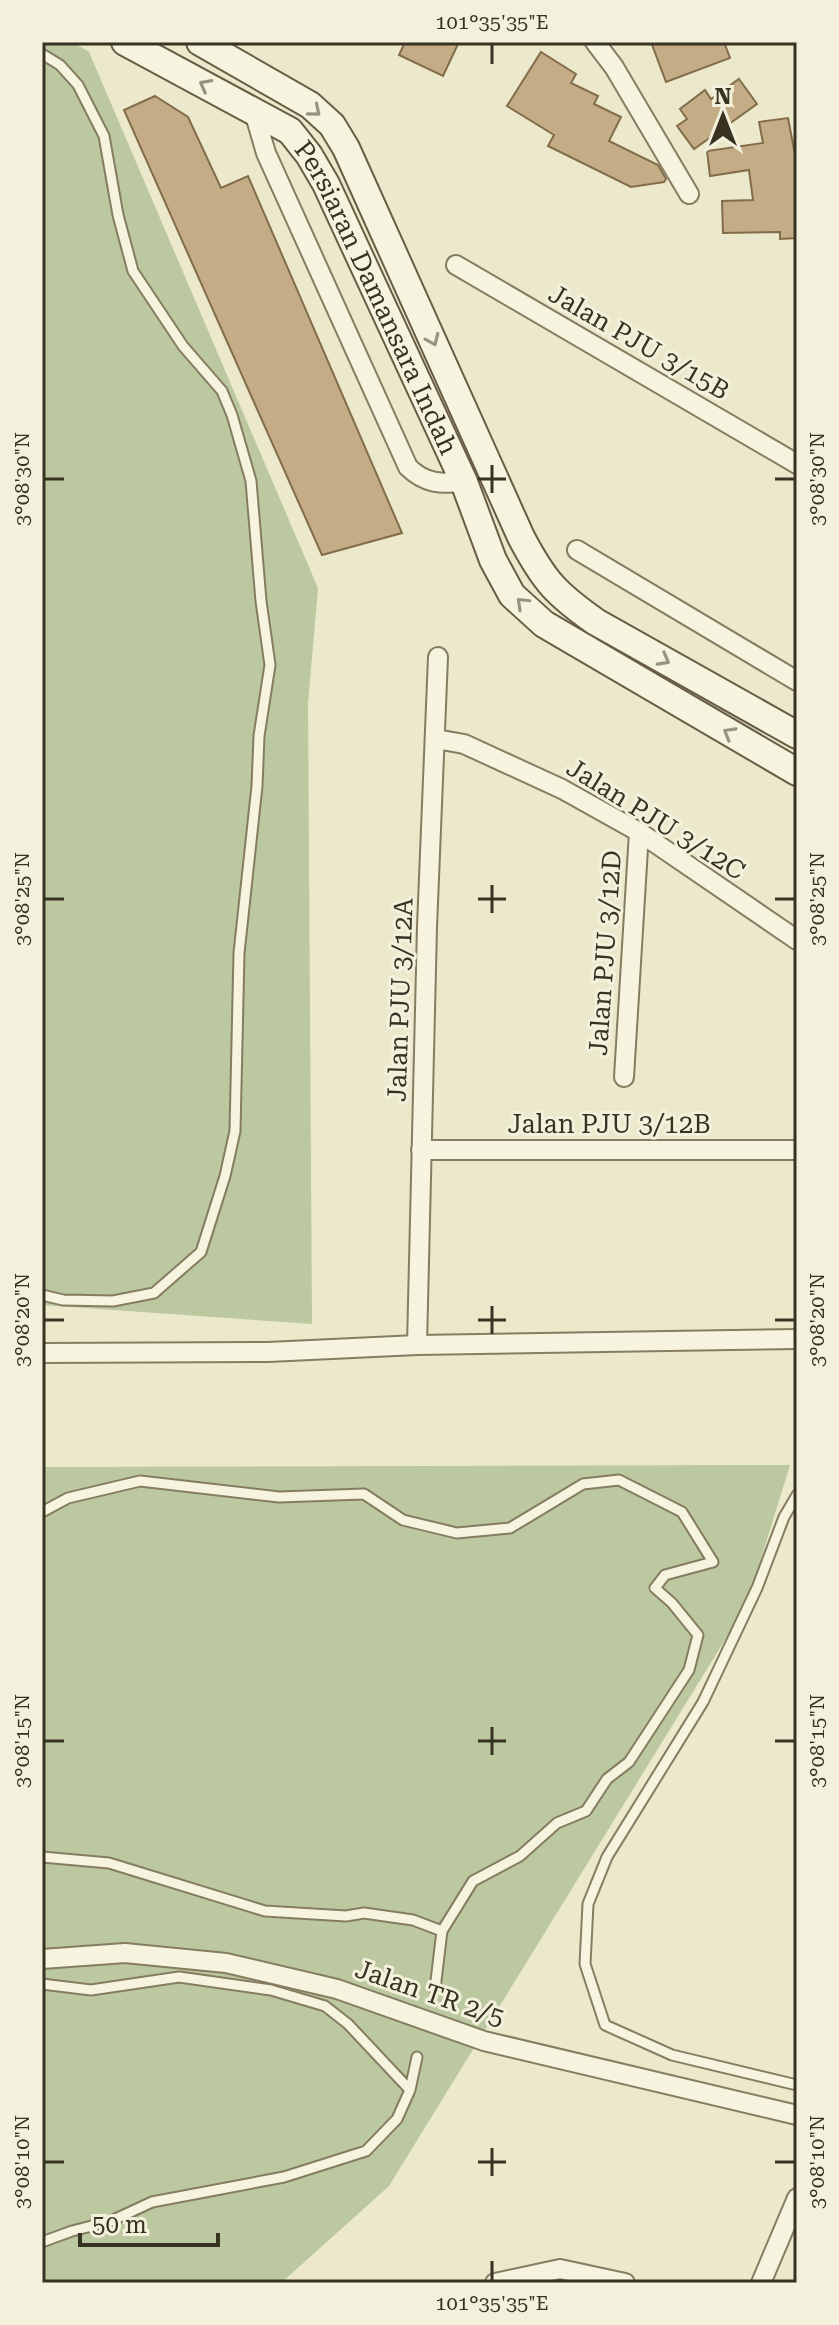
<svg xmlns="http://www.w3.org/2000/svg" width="839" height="2325" viewBox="0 0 839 2325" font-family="'Roboto Serif',serif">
	<rect width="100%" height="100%" fill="#ebe8cc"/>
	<path fill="#bbc8a0" d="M42 42H72L89 52 318 588 308 703 312 1324 42 1305Z
		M790 1465 747 1604 389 2186 281 2283H42V1467Z"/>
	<path fill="#c4ad86" stroke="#836c4a" stroke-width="2" d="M405 42H459L443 76 399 55Z
		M651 42H724L730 58 666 82Z
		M541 52 576 74 571 83 598 96 594 104 621 117 609 141 658 165 666 179 664 182 631 187 548 146 554 135 507 106Z
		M739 79 757 104 694 149 677 126 687 119 680 109 705 90 711 99Z
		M155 96 188 117 221 188 248 176 402 533 322 555 124 110Z
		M788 118 797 165V238L780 239V232L723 233 722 201 753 200 749 170 710 176 707 151 763 143 759 122Z"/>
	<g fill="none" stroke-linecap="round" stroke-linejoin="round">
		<g stroke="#867c61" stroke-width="13">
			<path id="lane" d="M42 54 60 65 78 85 104 136 118 215 133 271 183 346 222 391 232 415 251 481 261 601 270 665 259 736 257 786 239 953 235 1131 225 1176 201 1252 154 1293 113 1301 63 1300 42 1295
				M797 1495 784 1517 757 1588 703 1702 607 1857 588 1904 585 1964 605 2025 672 2055 797 2085
				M42 1512 68 1498 140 1481 279 1497 364 1494 403 1520 457 1533 510 1528 583 1484 619 1480 682 1512 713 1562 665 1575 655 1588 672 1603 698 1635 689 1670 629 1762 607 1779 586 1811 557 1823 520 1856 473 1881 442 1931 435 1989
				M42 1857 109 1863 265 1911 346 1916 364 1913 413 1920 442 1931
				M42 1984 91 1990 179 1977 271 1990 325 2006 348 2024 410 2090
				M42 2242 72 2231 111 2221 152 2202 284 2177 366 2151 397 2119 410 2090 417 2057"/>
		</g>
		<g stroke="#867c61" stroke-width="22">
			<path id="street" d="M595 42 614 67 689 194
				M254 112 266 153 408 467C425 484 441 484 464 482
				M456 265 797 464
				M577 550 797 681
				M436 739 464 744 562 789 639 832 797 940
				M624 1077 639 832
				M421 1150H797
				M417 1345 427 927 438 657
				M42 1353 268 1352 417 1345 797 1339
				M42 1959 125 1953 226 1963 337 1989 484 2041 797 2115
				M495 2283 560 2269 625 2283
				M761 2283 797 2198"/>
		</g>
		<g stroke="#685d44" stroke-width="30">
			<g id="secondary">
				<path id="s1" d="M125 42 290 131 309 155 326 184 464 482 493 560 512 595 544 624 797 772"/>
				<path d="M200 42 310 105 332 125 346 148 521 537C544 581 556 594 596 622L797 735"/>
			</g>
		</g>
		<use href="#lane" stroke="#f6f4de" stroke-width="9"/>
		<use href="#street" stroke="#f6f4de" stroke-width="18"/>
		<use href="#secondary" stroke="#f6f4de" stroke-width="26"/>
	</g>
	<defs><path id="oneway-chevron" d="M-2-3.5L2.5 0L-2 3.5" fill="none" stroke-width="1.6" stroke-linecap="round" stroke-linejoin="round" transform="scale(2)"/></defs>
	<g stroke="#979380">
		<use href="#oneway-chevron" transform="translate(205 85) rotate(-152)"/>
		<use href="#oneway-chevron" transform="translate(315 111) rotate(40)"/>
		<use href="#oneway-chevron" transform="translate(433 340) rotate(66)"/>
		<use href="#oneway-chevron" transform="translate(522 603) rotate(-136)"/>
		<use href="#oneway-chevron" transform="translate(664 660) rotate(29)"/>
		<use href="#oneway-chevron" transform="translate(729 733) rotate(-150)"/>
	</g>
	<path fill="none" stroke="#383223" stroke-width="3" d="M492 44V64M492 465V493M44 479H64M478 479H506M775 479H795M492 885V913M44 899H64M478 899H506M775 899H795M492 1306V1334M44 1320H64M478 1320H506M775 1320H795M492 1727V1755M44 1741H64M478 1741H506M775 1741H795M492 2148V2176M44 2162H64M478 2162H506M775 2162H795M492 2261V2281"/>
	<g text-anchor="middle" stroke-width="6" stroke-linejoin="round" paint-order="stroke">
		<g font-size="26" fill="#383223" stroke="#f3f1db">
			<text dy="9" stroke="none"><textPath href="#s1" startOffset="376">Persiaran Damansara Indah</textPath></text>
			<text transform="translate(639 342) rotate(30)" y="9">Jalan PJU 3/15B</text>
			<text transform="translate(656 819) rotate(32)" y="9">Jalan PJU 3/12C</text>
			<text transform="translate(605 953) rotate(-86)" y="9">Jalan PJU 3/12D</text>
			<text transform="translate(400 1000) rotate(-88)" y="9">Jalan PJU 3/12A</text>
			<text x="609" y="1133">Jalan PJU 3/12B</text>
			<text transform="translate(430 1993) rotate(19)" y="9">Jalan TR 2/5</text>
		</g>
	</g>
	<rect width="839" height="2325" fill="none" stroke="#f3f1db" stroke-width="88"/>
	<g transform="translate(723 116)" stroke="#f3f1db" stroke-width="6" paint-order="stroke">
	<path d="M0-6L14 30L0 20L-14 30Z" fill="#383223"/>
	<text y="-12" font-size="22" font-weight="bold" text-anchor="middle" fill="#383223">N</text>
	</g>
	<path d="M80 2233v12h138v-12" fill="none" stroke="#383223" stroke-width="4"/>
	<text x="92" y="2233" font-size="24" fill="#383223" stroke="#f3f1db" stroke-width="6" paint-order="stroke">50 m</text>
	<rect x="44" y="44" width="751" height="2237" fill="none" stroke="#383223" stroke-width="3"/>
	<g font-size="20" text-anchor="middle" fill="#383223">
		<text x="492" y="29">101°35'35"E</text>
		<text transform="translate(22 479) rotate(-90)" y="7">3°08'30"N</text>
		<text transform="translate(817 479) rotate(-90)" y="7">3°08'30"N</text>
		<text transform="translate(22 899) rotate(-90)" y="7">3°08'25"N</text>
		<text transform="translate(817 899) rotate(-90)" y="7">3°08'25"N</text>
		<text transform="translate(22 1320) rotate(-90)" y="7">3°08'20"N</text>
		<text transform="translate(817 1320) rotate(-90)" y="7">3°08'20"N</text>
		<text transform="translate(22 1741) rotate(-90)" y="7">3°08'15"N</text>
		<text transform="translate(817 1741) rotate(-90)" y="7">3°08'15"N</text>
		<text transform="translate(22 2162) rotate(-90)" y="7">3°08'10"N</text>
		<text transform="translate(817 2162) rotate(-90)" y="7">3°08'10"N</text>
		<text x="492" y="2310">101°35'35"E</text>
	</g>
</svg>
